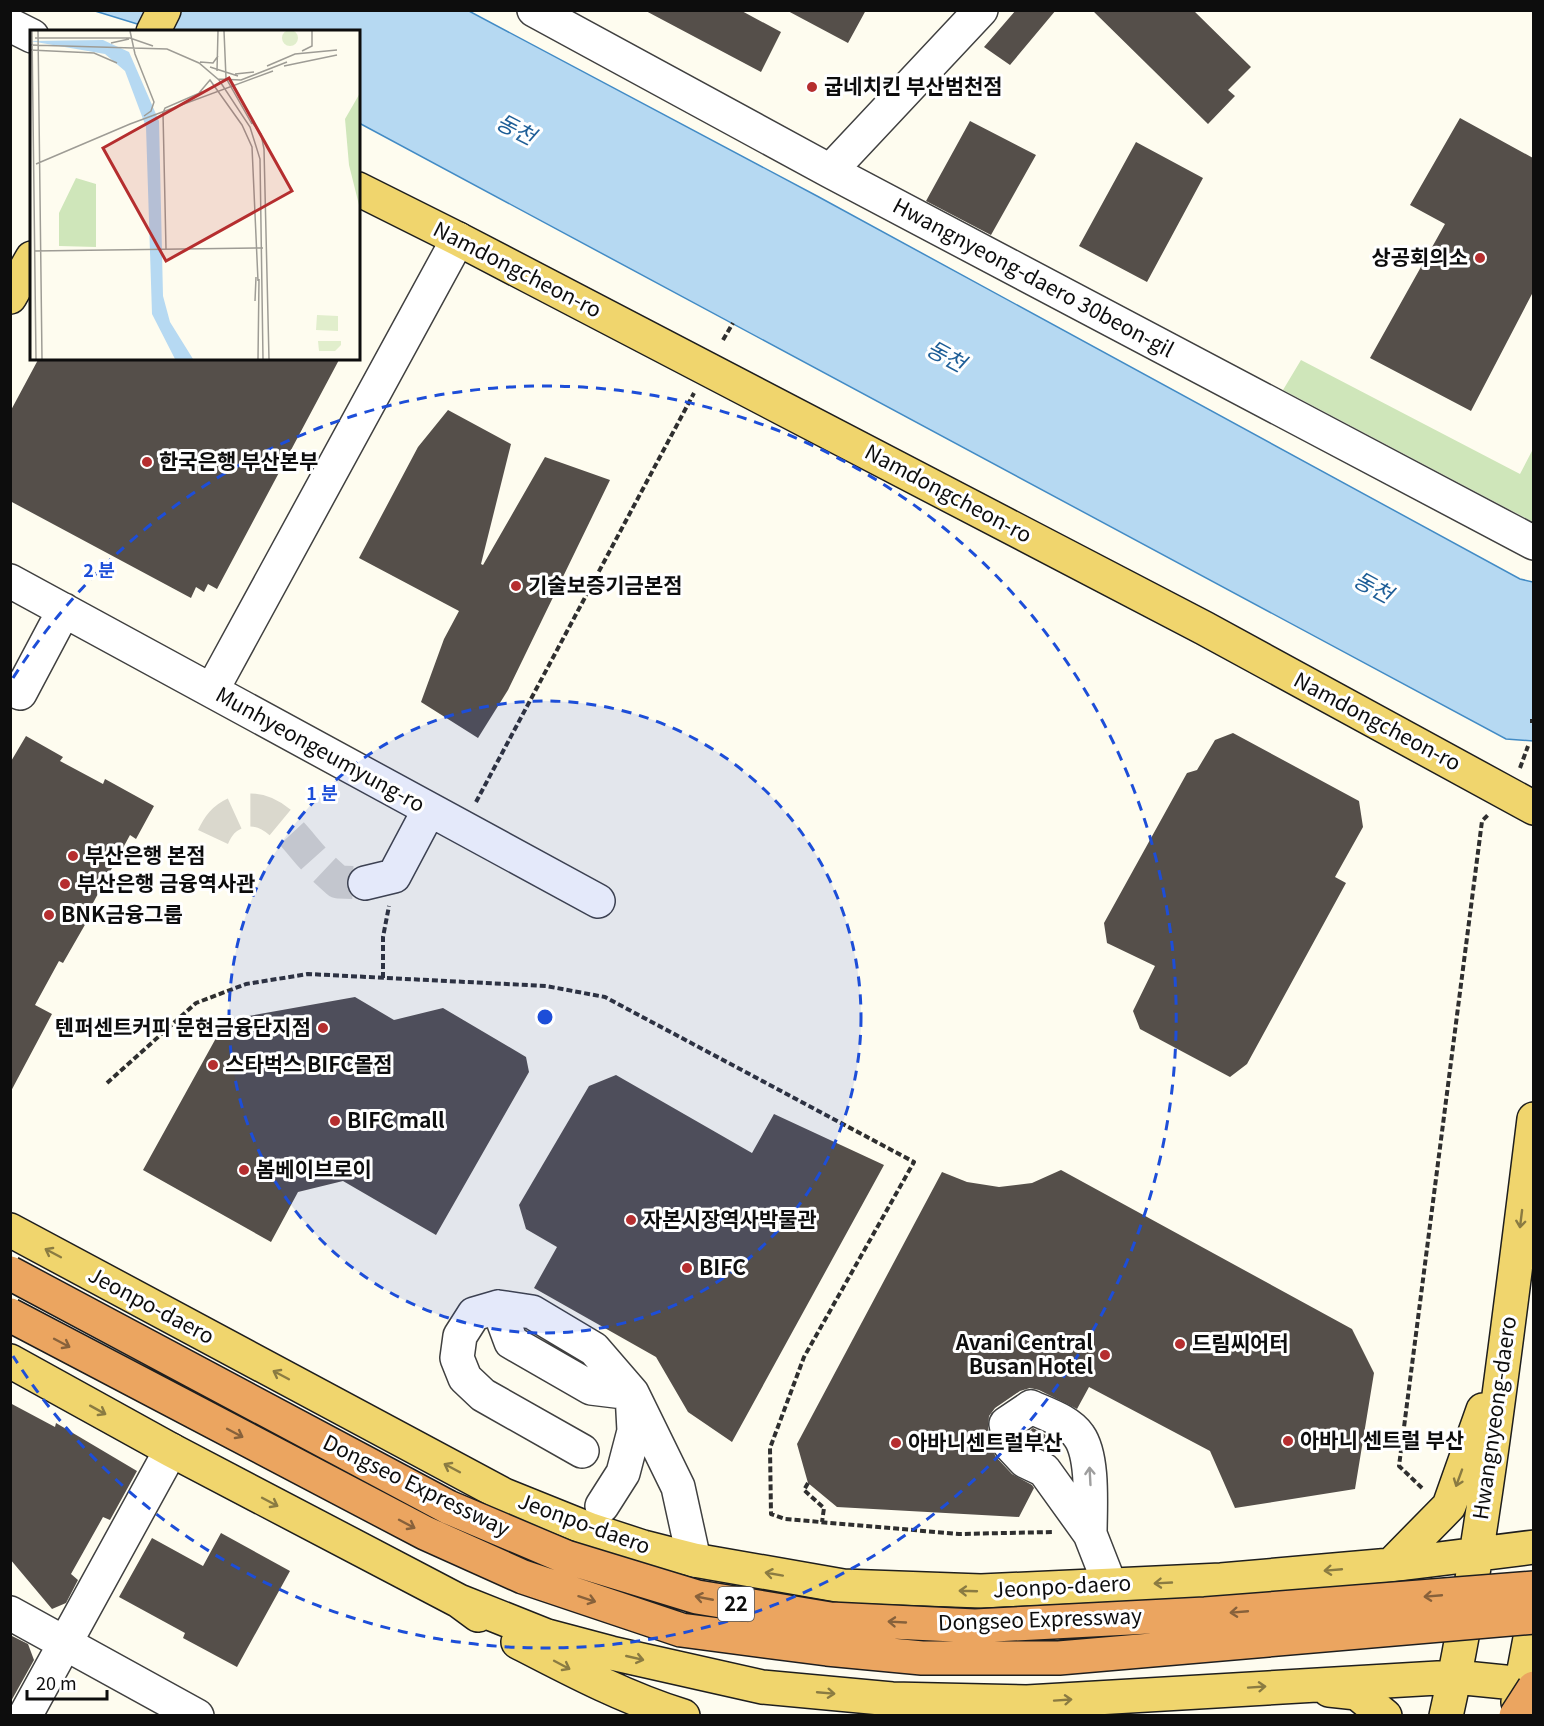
<svg xmlns="http://www.w3.org/2000/svg" width="1544" height="1726" viewBox="0 0 1544 1726" font-family="Georgia,'Noto Sans KR',serif">
	<rect width="100%" height="100%" fill="#fefcef"/>
	<path fill="#cfe6ba" d="M1301 360 1520 474 1533 449V522L1283 390Z"/>
	<path fill="#b6d9f2" stroke="#428bc5" stroke-width="1.5" d="M95 11H469L817 196 1520 579 1533 582V741L1506 739 359 123 358 32 160 31Z"/>
	<path fill="#554f4a" d="M644 10H740L781 32 761 72Z
		M786 10H866L848 43Z
		M1016 10H1056L1010 65 984 47Z
		M1092 10H1193L1251 67 1228 90 1235 96 1208 124Z
		M1460 118 1533 158V292L1471 411 1370 358 1445 224 1410 205Z
		M970 121 1036 155 991 235 926 201Z
		M1136 142 1203 178 1147 282 1079 246Z
		M39 358H340L217 589 208 584 204 592 196 587 191 598 10 501V412Z
		M448 410 511 444 481 564 483 565 545 457 610 480 508 690 478 738 421 702 444 639 459 611 359 558 418 447Z
		M1233 733 1359 801 1363 827 1335 877 1346 883 1247 1064 1230 1077 1140 1029 1133 1011 1155 966 1107 943 1104 923 1187 773 1197 770 1215 740Z
		M26 736 63 757 60 761 103 784 105 779 154 806 136 839 130 835 87 914 90 916 63 963 59 961 35 1005 52 1014 10 1093V763Z
		M355 997 394 1020 443 1008 526 1057 529 1072 436 1235 343 1181 298 1192 271 1242 143 1170 226 1020Z
		M616 1075 752 1153 774 1114 884 1165 732 1442 688 1412 656 1357 534 1288 557 1247 526 1229 519 1205 589 1086Z
		M1061 1170 1352 1329 1374 1373 1355 1489 1235 1508 1210 1451 1089 1387 1077 1409 1039 1390 1030 1388 1020 1391 995 1408 989 1416 988 1428 992 1449 996 1457 1012 1474 1032 1485 1034 1488 1019 1517 837 1507 808 1483 797 1444 942 1172 967 1182 999 1187 1032 1183Z
		M10 1403 55 1427 56 1423 137 1471 110 1520 103 1517 71 1574 78 1580 66 1603 52 1609 10 1559Z
		M1033 1428 1059 1442 1053 1454 1036 1446 1027 1436V1433Z
		M221 1533 290 1571 237 1667 183 1638 185 1633 119 1597 152 1538 203 1566Z
		M10 1635 28 1644 34 1660 10 1703Z"/>
	<g fill="none" stroke-linecap="round" stroke-linejoin="round">
		<path stroke="#dad8cd" stroke-width="33" stroke-dasharray="33 16" stroke-linecap="butt" d="M213 837C219 824 225 817 238 812 271 801 293 836 312 857 320 866 329 874 338 882L365 883"/>
		<path stroke="#dad8cd" stroke-width="33" stroke-dasharray="33 16" stroke-linecap="butt" d="M1330 1582 1428 1584"/>
		<g stroke="#404040" stroke-width="36">
			<path id="minor" d="M534 10 830 171 1534 543
				M10 25 32 36
				M830 171 981 10
				M10 581 598 901
				M10 688 20 693 64 610
				M212 690 458 239
				M365 883 394 876 429 810
				M498 1307 511 1342 591 1388 632 1393 634 1431 623 1473 602 1506
				M582 1451 483 1395 465 1378 457 1358 460 1336 474 1314 498 1307 532 1312 594 1349 632 1393 678 1487 694 1560
				M1090 1534C1090 1508 1094 1457 1079 1436 1069 1421 1046 1414 1031 1407L1006 1424 1010 1445 1025 1461 1044 1470 1090 1534 1110 1585
				M10 1613 197 1716
				M25 1716 171 1450"/>
		</g>
		<g stroke="#1e1e1e" stroke-width="36">
			<path id="major" d="M153 32 164 10
				M358 189 458 239 1204 628 1534 808
				M10 297 32 258
				M10 1230 504 1495 591 1530 643 1547 694 1560 843 1586 981 1591 1221 1580 1391 1565 1534 1547
				M10 1361 171 1450 459 1601 478 1615
				M1391 1565 1449 1506 1483 1410
				M459 1601 547 1636 611 1653 762 1687 892 1699 1027 1702 1455 1677 1534 1685
				M518 1642C572 1670 625 1698 683 1716
				M1329 1690 1357 1693 1385 1716
				M1518 1702 1534 1617
				M1446 1716C1465 1632 1478 1546 1490 1461 1506 1347 1520 1233 1534 1119"/>
		</g>
		<path stroke="#2f2f2f" stroke-width="4" stroke-dasharray="6 3" stroke-linecap="butt" d="M723 340 733 323
			M1530 721H1534
			M1520 768 1528 746
			M476 802 694 393
			M383 978V937L389 906
			M107 1083 196 1003 246 984 308 974 546 986 605 997 914 1162 804 1357 770 1448 771 1514 785 1519 959 1534 1054 1532
			M960 1444 981 1445
			M808 1483 804 1490 824 1508 822 1522
			M1422 1488 1399 1466 1482 821 1488 815"/>
		<use href="#minor" stroke="#fff" stroke-width="33"/>
		<use href="#major" stroke="#f0d56d" stroke-width="33"/>
		<g stroke="#1e1e1e" stroke-width="36" stroke-linecap="butt">
			<path id="highway-bridge" d="M10 1273 448 1507 566 1557 697 1597 830 1619 975 1626 1205 1614 1534 1588
				M10 1315 425 1533 523 1577 681 1630 827 1649 922 1658H1059L1534 1617
				M1516 1716 1534 1688"/>
		</g>
		<use href="#highway-bridge" stroke="#eba560" stroke-width="33"/>
	</g>
	<defs><path id="oneway-shaft" d="M-6 0H5M1.5-3L5.5 0L1.5 3" fill="none" stroke-width="1.6" stroke-linecap="round" stroke-linejoin="round" transform="scale(1.5)"/></defs>
	<g stroke="#8a7b42">
		<use href="#oneway-shaft" transform="translate(1521 1219) rotate(97)"/>
		<use href="#oneway-shaft" transform="translate(53 1253) rotate(-152)"/>
		<use href="#oneway-shaft" transform="translate(281 1375) rotate(-152)"/>
		<use href="#oneway-shaft" transform="translate(98 1410) rotate(29)"/>
		<use href="#oneway-shaft" transform="translate(452 1468) rotate(-152)"/>
		<use href="#oneway-shaft" transform="translate(1459 1478) rotate(110)"/>
		<use href="#oneway-shaft" transform="translate(270 1502) rotate(28)"/>
		<use href="#oneway-shaft" transform="translate(1333 1570) rotate(175)"/>
		<use href="#oneway-shaft" transform="translate(774 1574) rotate(-170)"/>
		<use href="#oneway-shaft" transform="translate(1163 1583) rotate(177)"/>
		<use href="#oneway-shaft" transform="translate(968 1591) rotate(-178)"/>
		<use href="#oneway-shaft" transform="translate(635 1658) rotate(13)"/>
		<use href="#oneway-shaft" transform="translate(562 1665) rotate(28)"/>
		<use href="#oneway-shaft" transform="translate(1257 1687) rotate(-4)"/>
		<use href="#oneway-shaft" transform="translate(826 1693) rotate(5)"/>
		<use href="#oneway-shaft" transform="translate(1063 1700) rotate(-4)"/>
	</g>
	<g stroke="#87613b">
		<use href="#oneway-shaft" transform="translate(62 1343) rotate(28)"/>
		<use href="#oneway-shaft" transform="translate(235 1433) rotate(28)"/>
		<use href="#oneway-shaft" transform="translate(407 1524) rotate(28)"/>
		<use href="#oneway-shaft" transform="translate(1433 1596) rotate(175)"/>
		<use href="#oneway-shaft" transform="translate(704 1598) rotate(-169)"/>
		<use href="#oneway-shaft" transform="translate(587 1599) rotate(18)"/>
		<use href="#oneway-shaft" transform="translate(1239 1612) rotate(175)"/>
		<use href="#oneway-shaft" transform="translate(897 1622) rotate(-177)"/>
	</g>
	<use stroke="#9e9e9e" href="#oneway-shaft" transform="translate(1090 1476) rotate(-93)"/>
	<circle cx="545" cy="1017" r="316" fill="#1d4ed8" fill-opacity=".12"/>
	<g fill="none" stroke="#1d4ed8" stroke-width="3" stroke-dasharray="10 8">
		<circle cx="545" cy="1017" r="316"/>
		<path d="M13 678A631 631 0 1 1 13 1356"/>
	</g>
	<g fill="#b52e2f" stroke="#fff" stroke-width="2">
		<circle cx="812" cy="87" r="6"/>
		<circle cx="1480" cy="258" r="6"/>
		<circle cx="147" cy="462" r="6"/>
		<circle cx="516" cy="586" r="6"/>
		<circle cx="73" cy="856" r="6"/>
		<circle cx="65" cy="884" r="6"/>
		<circle cx="49" cy="915" r="6"/>
		<circle cx="323" cy="1028" r="6"/>
		<circle cx="213" cy="1065" r="6"/>
		<circle cx="335" cy="1121" r="6"/>
		<circle cx="244" cy="1170" r="6"/>
		<circle cx="631" cy="1220" r="6"/>
		<circle cx="687" cy="1268" r="6"/>
		<circle cx="1180" cy="1344" r="6"/>
		<circle cx="1105" cy="1355" r="6"/>
		<circle cx="1288" cy="1441" r="6"/>
		<circle cx="896" cy="1443" r="6"/>
	</g>
	<g text-anchor="middle" stroke-width="6" stroke-linejoin="round" paint-order="stroke">
		<rect fill="#fff" stroke="#565656" stroke-width="1.5" x="718" y="1587" width="36" height="34" rx="4.5"/>
		<g font-size="20" font-weight="bold" fill="#0d0d0d">
			<text x="736" y="1611">22</text>
		</g>
		<g font-size="21" font-weight="bold" fill="#0d0d0d" stroke="#fff" text-anchor="start">
			<text x="824" y="94">굽네치킨 부산범천점</text>
			<text x="1468" y="265" text-anchor="end">상공회의소</text>
			<text x="159" y="469">한국은행 부산본부</text>
			<text x="528" y="593">기술보증기금본점</text>
			<text x="85" y="863">부산은행 본점</text>
			<text x="77" y="891">부산은행 금융역사관</text>
			<text x="61" y="922">BNK금융그룹</text>
			<text x="311" y="1035" text-anchor="end">텐퍼센트커피 문현금융단지점</text>
			<text x="225" y="1072">스타벅스 BIFC몰점</text>
			<text x="347" y="1128">BIFC mall</text>
			<text x="256" y="1177">봄베이브로이</text>
			<text x="643" y="1227">자본시장역사박물관</text>
			<text x="699" y="1275">BIFC</text>
			<text x="1093" y="1350" text-anchor="end">Avani Central<tspan x="1093" dy="24">Busan Hotel</tspan></text>
			<text x="1192" y="1351">드림씨어터</text>
			<text x="1300" y="1448">아바니 센트럴 부산</text>
			<text x="908" y="1450">아바니센트럴부산</text>
		</g>
		<g font-size="21" fill="#0d0d0d" stroke="#fff">
			<text transform="translate(517 270) rotate(27)" y="7">Namdongcheon-ro</text>
			<text transform="translate(1033 278) rotate(28)" y="7">Hwangnyeong-daero 30beon-gil</text>
			<text transform="translate(948 494) rotate(28)" y="7">Namdongcheon-ro</text>
			<text transform="translate(1377 722) rotate(28)" y="7">Namdongcheon-ro</text>
			<text transform="translate(320 750) rotate(29)" y="7">Munhyeongeumyung-ro</text>
			<text transform="translate(151 1306) rotate(28)" y="7">Jeonpo-daero</text>
			<text transform="translate(1495 1418) rotate(-82)" y="7">Hwangnyeong-daero</text>
			<text transform="translate(416 1486) rotate(26)" y="7">Dongseo Expressway</text>
			<text transform="translate(584 1524) rotate(20)" y="7">Jeonpo-daero</text>
			<text transform="translate(1062 1587) rotate(-3)" y="7">Jeonpo-daero</text>
			<text transform="translate(1040 1620) rotate(-2)" y="7">Dongseo Expressway</text>
		</g>
		<g font-size="22" font-style="italic" fill="#1e5e97" stroke="#fff">
			<text transform="translate(516 129) rotate(27)" y="8">동천</text>
			<text transform="translate(946 356) rotate(28)" y="8">동천</text>
			<text transform="translate(1373 587) rotate(28)" y="8">동천</text>
		</g>
	</g>
	<g transform="translate(30 30)">
		<rect width="330" height="330" fill="#fefcef"/>
		<path d="M330 63V179L319 135 315 89ZM46 148 66 154V217L29 216V183Z" fill="#cfe6ba"/>
		<path d="M252 8a8 8 0 1 1 16 0a8 8 0 1 1-16 0ZM287 285 308 286V301L286 300ZM288 311H311V315L305 321H289Z" fill="#e1eecc"/>
		<path d="M73 10 99 22 129 91 133 266 140 292 163 329H145L122 284 116 97 95 41 75 24 0 11Z" fill="#b6d9f2"/>
		<path fill="none" stroke="#9e9c95" stroke-width="1.5" d="M2 1 6 329M8 1 12 329M100 1 105 24 124 72 121 81 114 86M194 1 196 48 222 94M5 8H100L123 16M81 13 99 9M0 15 137 19 169 33 189 50 220 97 230 129 233 329M0 20 64 23 87 33M272 21 282 16V1M170 32 183 33 188 26M237 36 265 24 307 20M254 36 307 25M180 37 208 46M187 41 188 1M205 44 224 42M188 49 211 50 257 32M169 63 180 50 212 95 222 117 228 251M133 83 135 78 172 62M133 83 136 219M221 91 231 104 234 119 239 329M6 134 100 94 243 41M4 221 233 218M225 271 226 247M228 329 229 249"/>
		<path fill="#b52e2f" fill-opacity="0.15" stroke="#b52e2f" stroke-width="3" d="M199 48 262 161 136 231 73 118Z"/>
		<rect width="330" height="330" fill="none" stroke="#0d0d0d" stroke-width="3"/>
	</g>
	<circle cx="545" cy="1017" r="9" fill="#1d4ed8" stroke="#fff" stroke-width="3"/>
	<g font-size="18" text-anchor="middle" font-weight="bold" fill="#1d4ed8" stroke="#fff" stroke-width="6" stroke-linejoin="round" paint-order="stroke">
		<text x="99" y="577">2 분</text>
		<text x="322" y="800">1 분</text>
	</g>
	<rect width="1544" height="1726" fill="none" stroke="#0d0d0d" stroke-width="24"/>
	<path d="M27 1690v9h80v-9" fill="none" stroke="#0d0d0d" stroke-width="3"/>
	<text x="36" y="1690" font-size="18" fill="#0d0d0d" stroke="#ffffff" stroke-width="4.5" paint-order="stroke">20 m</text>
</svg>
